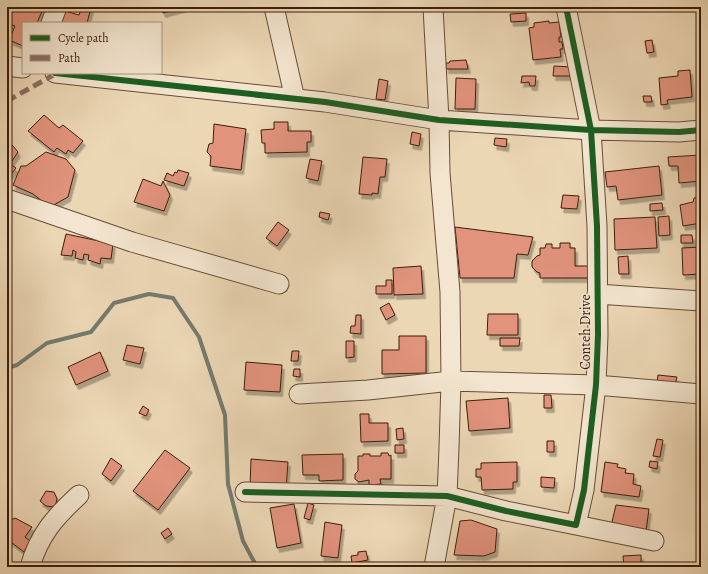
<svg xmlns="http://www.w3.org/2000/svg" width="708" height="574" viewBox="0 0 708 574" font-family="Alegreya,serif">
	<defs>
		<filter id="shadow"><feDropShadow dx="2.5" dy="4.5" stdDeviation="0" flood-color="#0004"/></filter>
	</defs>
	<rect width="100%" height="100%" fill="#ecd7b5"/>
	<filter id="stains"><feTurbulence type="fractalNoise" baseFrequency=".005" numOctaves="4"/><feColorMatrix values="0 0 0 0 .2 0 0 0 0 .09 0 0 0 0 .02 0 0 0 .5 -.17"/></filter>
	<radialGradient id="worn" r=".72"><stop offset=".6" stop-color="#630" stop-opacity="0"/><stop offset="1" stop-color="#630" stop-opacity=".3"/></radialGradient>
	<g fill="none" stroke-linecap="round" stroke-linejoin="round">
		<path stroke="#747b6f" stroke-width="4" d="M7 368 17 365 47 343 91 332 114 303 149 294 173 298 199 337 225 415 228 484 243 541 257 567"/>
	</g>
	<path fill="#e1937c" stroke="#3d1d0d" filter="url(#shadow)" d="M10 7H37L43 9 37 23H23V46L9 40 15 26 7 23V14Z
		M82 7 91 8 87 23H61L65 11 79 15Z
		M161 7H185L163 13Z
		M526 13V21L511 22 510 14Z
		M549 21V23L559 22 561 37H559V42H562L563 49H560L561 57 533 60 529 28 534 27V23Z
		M652 40 654 52 647 53 645 41Z
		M466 60 468 69H446V63H449L450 61Z
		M554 66 572 67 573 76H553Z
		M690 70 692 97 667 100 668 104 661 105 659 78 678 76V71Z
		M522 76H536L535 86H530L529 82 521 83Z
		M456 78 476 79 475 109H455Z
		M379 79 388 81 385 100 376 99Z
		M643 96H651L652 102H644Z
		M44 115 59 128 63 125 83 141 73 153 68 150 66 154 57 148 54 152 28 131Z
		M274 122H288V131H311V142H307V152L265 153V143H262L261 130 274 129Z
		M214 124 246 129 241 170 210 166 211 156 207 152 209 144 213 143Z
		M412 132 421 134 419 146 410 144Z
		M495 138 507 139 506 147 494 145Z
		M7 139 18 152 10 164 16 168 7 179Z
		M46 152 66 159 75 170 68 197 50 207 33 194 13 185 21 166H26Z
		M701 155V181L679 183 678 166H669L668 157Z
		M363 157 387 159 385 177H380L378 194 372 193V195L359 194Z
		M310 159 322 161 318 181 306 178Z
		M659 166 662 195 618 200 616 186 607 187 605 172Z
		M178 170 189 173 184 186 164 180 167 173 173 176 175 172 177 173Z
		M143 179 161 186 163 181 170 195 164 211 134 202Z
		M563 195 579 196 577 209 561 208Z
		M701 197V223L683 226 680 205 693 202 694 198Z
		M662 203 663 210 650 211V204Z
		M320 212 330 214 328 220 319 217Z
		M669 216 670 235 659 236 658 217Z
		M655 217 657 248 615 250 614 219Z
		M278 222 289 230 277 246 266 238Z
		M455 227 533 237 528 255 517 254 514 278H460Z
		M66 234 113 244 111 259 101 258 100 264 88 260 89 255 84 254 83 260 75 258 76 252 73 250 72 256 61 255Z
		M681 235H692L693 243H681Z
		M560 243H570V248H575V266H588V278H540V273L537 272 532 267V261L537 256 540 255V248H545L546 244H552V248H560Z
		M701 247V274L683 275 682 248Z
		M628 256 629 274H619L618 257Z
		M421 266 423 294 394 295 393 268Z
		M386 280H392V294H376V286H386Z
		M389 303 395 315 386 320 380 308Z
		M488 314H518V335H487Z
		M356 315H361V334L350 333 351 326H355Z
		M399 336H426V373L382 374V350H399Z
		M500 338H520L519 346H500Z
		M346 341H354V357L346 358Z
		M127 345 144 348 140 364 123 360Z
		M292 351H299L298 361H291Z
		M100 352 108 371 76 385 68 367Z
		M246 362 282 365 280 392 244 390Z
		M294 369H300V377L293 376Z
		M658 375 677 377 675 385 657 382Z
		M544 395H551L552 408H544Z
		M508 398 510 428 469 431 466 401Z
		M143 406 149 410 146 416 139 413Z
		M360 414H369V423H388V441L361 442Z
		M403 428 404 439 397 440 396 429Z
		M657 439 663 440 660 457 653 456Z
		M547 441H554V452H547Z
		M395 445H404V453H395Z
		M165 450 190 468 158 510 133 491Z
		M381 453H388L389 456 391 455V479H380L381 484 369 485V480L359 482 355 479V474L358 471V456H363V454H370V456H381Z
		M343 454V480L319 481V475H303L302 455Z
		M111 458 122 466 111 481 102 474Z
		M251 459 288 462 286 490 250 487Z
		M650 461 658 462 657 469 649 467Z
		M517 462V482H513V489L482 490 481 477H476V469H481V463Z
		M605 462 618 464 617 467 626 469 625 473 634 474 633 484 641 486 639 497 601 492Z
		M541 477 555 478 554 488 541 487Z
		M46 491 54 492 57 499 55 507 46 506 40 501Z
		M308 503 314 505 310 520 304 518Z
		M294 504 301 543 277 548 270 508Z
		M616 505 649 509 646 531 611 526Z
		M15 518 32 527 25 537 30 541 24 552 7 539V522Z
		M471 520 497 529 495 552 484 556 454 555 460 521Z
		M325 522 342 525 338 558 321 556Z
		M168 528 172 534 165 539 161 533Z
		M366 551 368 560 352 563 351 556 358 555V552Z
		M641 555V567H624L623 556Z"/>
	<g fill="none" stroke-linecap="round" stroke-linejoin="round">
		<g stroke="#694c37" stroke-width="21">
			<path id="minor" d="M274 7 295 99
				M433 7 439 120 440 173 450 292 451 381 449 448 447 496 434 567
				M51 23 57 7
				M7 66 23 68
				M55 73 325 102 439 120 591 130 679 132 701 130
				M7 199 132 242 279 284
				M597 294 701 301
				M299 394 368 390 451 381 596 385 701 394
				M245 492 447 496 506 511 576 525 584 490 596 385 598 335 597 226 591 130 566 7
				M576 525 654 541
				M30 567C39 535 55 517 79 495"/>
		</g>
		<use href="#minor" stroke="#f3e5cf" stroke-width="19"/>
		<path stroke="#8d6e63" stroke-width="5" stroke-dasharray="10 5" stroke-linecap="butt" d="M7 101 57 73
			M245 567 249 564"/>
		<g stroke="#f3e5cf" stroke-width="8">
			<path id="cycleway" d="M55 73 325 102 439 120 591 130 679 132 701 130
				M245 492 447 496 506 511 576 525 584 490 596 385 598 335 597 226 591 130 566 7"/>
		</g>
		<use href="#cycleway" stroke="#1b5e20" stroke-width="6"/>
	</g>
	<g text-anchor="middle" stroke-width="3" stroke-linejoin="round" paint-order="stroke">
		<g font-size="14" fill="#3d1d0d" stroke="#f3e5cf">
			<text transform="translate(585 332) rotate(-90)" y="5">Conteh Drive</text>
		</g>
	</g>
	<rect width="708" height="574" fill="none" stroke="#ecd7b5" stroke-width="24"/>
	<rect x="8" y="8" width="692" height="558" fill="none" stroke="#3d1d0d" stroke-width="2"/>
	<rect x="12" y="12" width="684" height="550" fill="none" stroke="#3d1d0d"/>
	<rect x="22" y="22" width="140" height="52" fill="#f3e5cf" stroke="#aa9581"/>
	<rect x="30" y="35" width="20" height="6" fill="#1b5e20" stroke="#aa9581"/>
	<text x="58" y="42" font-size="12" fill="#3d1d0d">Cycle path</text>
	<rect x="30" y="55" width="20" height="6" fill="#8d6e63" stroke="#aa9581"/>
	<text x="58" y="62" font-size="12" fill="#3d1d0d">Path</text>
	<rect width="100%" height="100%" filter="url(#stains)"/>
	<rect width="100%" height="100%" fill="url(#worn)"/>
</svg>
